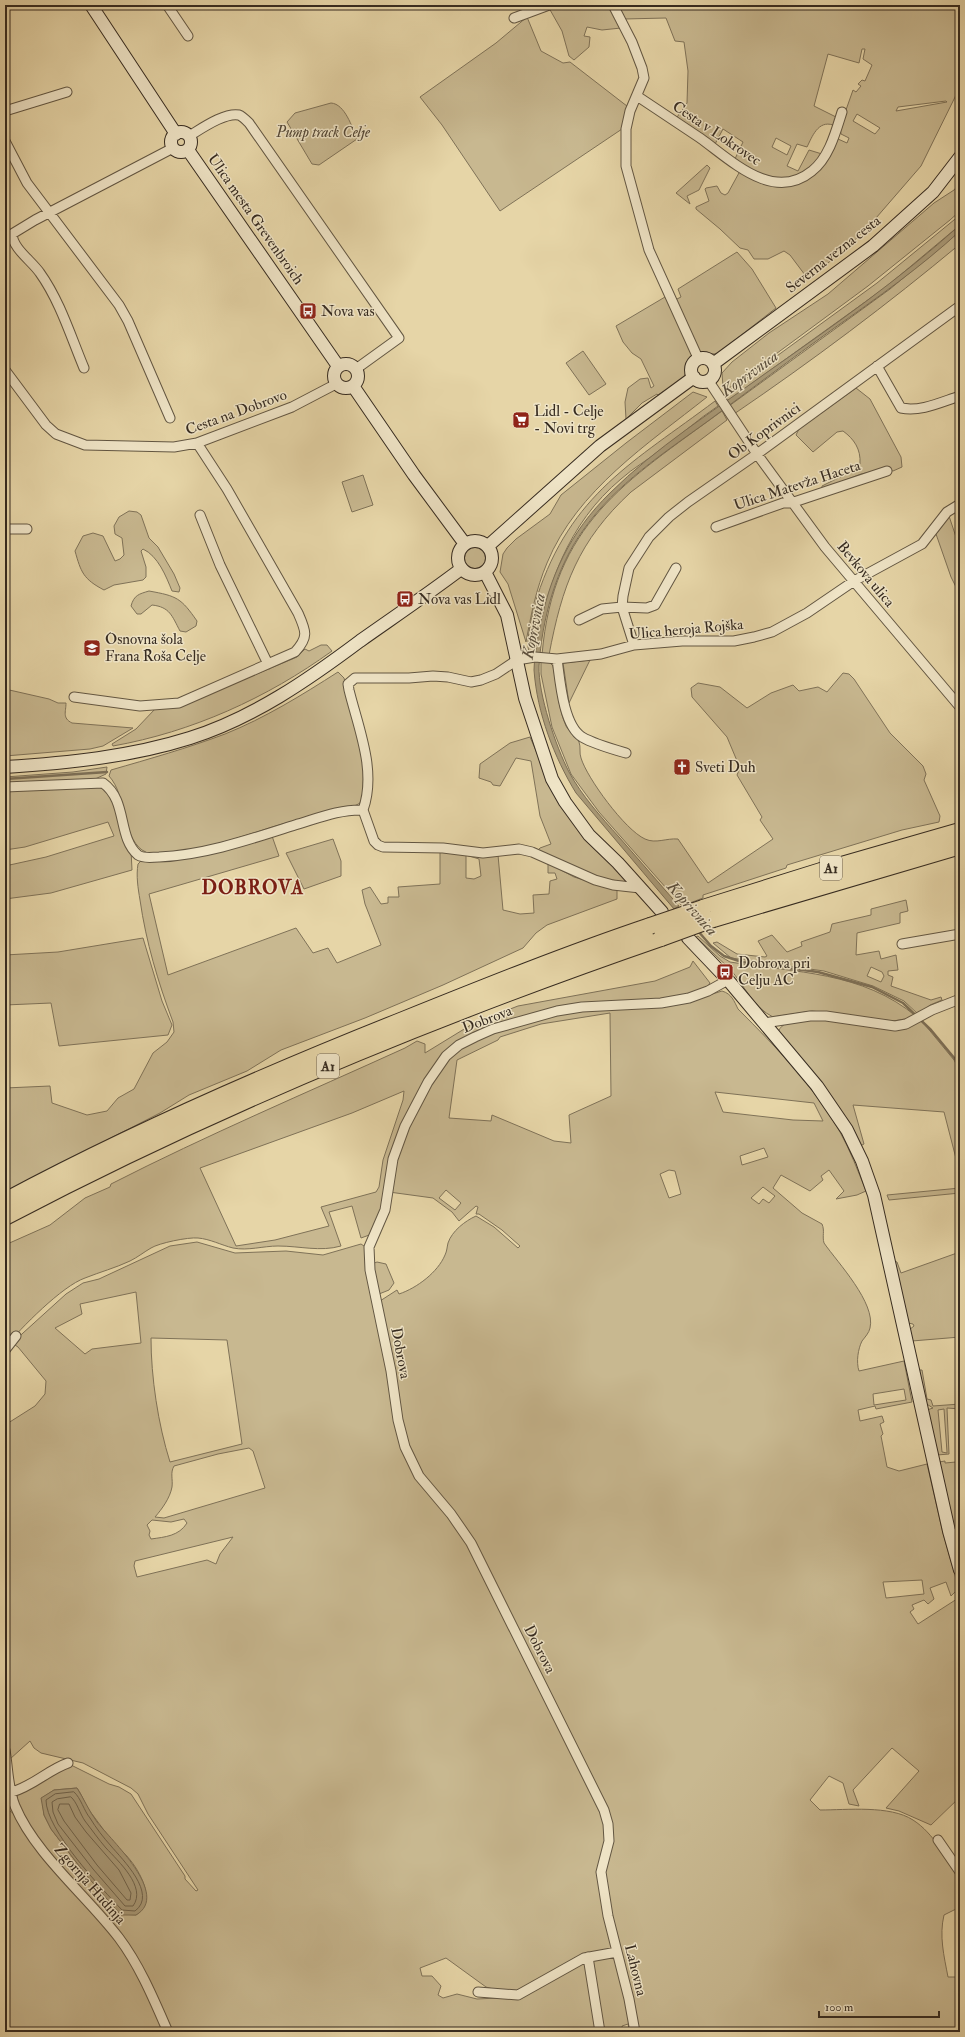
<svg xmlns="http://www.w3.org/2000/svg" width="965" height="2037" viewBox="0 0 965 2037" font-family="'IM FELL Double Pica',serif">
	<rect width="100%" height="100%" fill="#e6d5a7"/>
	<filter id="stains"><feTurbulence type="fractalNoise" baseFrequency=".005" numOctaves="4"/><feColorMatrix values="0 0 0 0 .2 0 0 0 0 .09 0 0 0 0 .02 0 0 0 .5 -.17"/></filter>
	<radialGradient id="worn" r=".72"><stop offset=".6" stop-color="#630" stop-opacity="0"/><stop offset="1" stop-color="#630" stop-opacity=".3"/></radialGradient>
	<path fill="#c8b890" stroke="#7f7258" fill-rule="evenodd" d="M556 5H609L621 28 602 30 587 27 584 36 590 37 589 47 574 60 569 56 562 31 549 8Z
		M616 5H960V87L921 166 876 218 853 242 828 263 805 275 790 255 784 251 768 259H754L748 250 740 248 720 229 696 209V207L709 201 705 189 706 188 717 186 721 193 725 195 728 193 740 171C761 181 794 191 814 172 823 163 828 151 833 140L838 139 847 143 849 138 841 134 840 127 853 90 856 92 861 86 858 84 862 80 865 81 872 65 863 59 865 49H862L859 63 828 54 814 106 838 118 833 125C818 120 812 137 807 147L797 144 787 166 798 171 809 150 822 154C818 159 815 165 811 169 790 188 753 178 734 161L743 142 723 129 714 146 675 120 687 103 688 71 684 42 675 41 666 18 624 19ZM946 101 947 102 896 111 898 107ZM857 114 880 128 875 134 853 121ZM776 138 791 146 787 155 772 147Z
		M527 17 541 51 563 63 570 62 623 103 627 106 622 129 500 211 442 125 420 97 496 43Z
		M331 103C345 104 352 127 357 139L319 165 312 164 287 122 295 113Z
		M707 165 710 168 699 190 687 196 690 204 676 193Z
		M960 183V211L950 220 868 286 738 382 726 390 723 387 722 373 732 362 769 333 828 294 934 203 954 190Z
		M960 215V225L886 287 726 402 722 396 877 283Z
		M960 231V244C888 304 812 361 734 414L729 406 890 289Z
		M737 252 752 269 776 308 717 354 698 353 675 300 681 297 678 289Z
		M665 297H667L693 356 683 379 658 395 657 394 642 403 626 419 625 402 628 388 640 379 648 378 651 388 654 386 641 359 632 353 623 342 616 326Z
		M583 351 606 384 589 395 566 363Z
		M856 388 870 399 901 457 902 467 893 471 884 469 861 474 822 489V486L854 470 860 464C861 449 854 439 843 431L837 432 813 452 796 435 799 429Z
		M693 392 707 397C648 444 577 490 547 563 536 589 531 615 526 642L508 584 500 572 503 554 507 548 516 539 550 514 561 495 626 443Z
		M715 401 718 406C698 419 680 436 660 450 648 460 633 468 621 479 568 523 545 588 536 654L529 653C525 640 533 611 537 597 571 493 634 462 715 401Z
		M722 411 727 420 631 492C578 541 562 586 549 655H542C553 524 625 482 722 411Z
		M363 475 373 505 352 512 342 482Z
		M129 511 137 512 141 515 149 538 158 547 174 574 180 588 179 592 172 591C166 576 158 556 143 549L141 551 146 567V577L143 580 114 585 104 590C83 579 81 572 75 551L83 536 93 533 103 536 115 561 120 559 124 555 122 538 115 534 114 526 119 517Z
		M949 516 960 549V595L951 577 936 534Z
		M463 558a12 12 0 1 1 24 0a12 12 0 1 1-24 0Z
		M149 591C177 596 181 598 197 621L196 626 186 632 180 631C172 616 170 607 152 605L141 614H137L131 606C134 595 139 594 149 591Z
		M321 645H327L332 651C267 698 192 732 113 746L112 744 136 729 155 709 190 702 297 657 305 649 309 651Z
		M590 660 569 703 563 663Z
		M541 662H549L553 666C557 685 558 708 566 726 569 732 577 736 579 742 581 747 579 753 581 758 587 778 625 830 645 839 656 844 666 838 678 839L708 883 773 839 760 820 762 817 737 775 740 768 727 737 692 697 691 688 698 683 720 687 747 708 771 693 793 685 799 691 818 687 827 692 843 673 849 674 854 679 890 733 923 766 926 774 924 780 940 816 939 822 902 830 787 865 786 868 703 895V898L682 906 599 812 571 774 552 727 541 674Z
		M338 672 344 678 364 756 363 789 362 799 360 803C346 812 304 818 286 823 260 830 162 866 142 850 122 835 127 796 109 776L111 770C149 759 188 748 225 734 265 718 302 695 338 672Z
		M5 689 49 699 58 703H66C66 712 62 718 72 723L133 728 103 746 90 749 5 756Z
		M530 737 550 783 626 880 624 883 604 879 537 851 540 848 551 844 540 816 531 761 516 758 500 786 493 785 491 782 479 778 480 764 510 743Z
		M107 767 106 774 95 779 5 785V777L73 772Z
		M95 785 109 792 131 850 132 870 51 893 5 899V866L46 857 114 836 108 822 25 847 5 850V790Z
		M272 836 279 856 149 894 168 975 296 928 313 953 328 948 337 963 381 945 365 904 362 890 370 887 381 904 388 903V897H399L398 887 440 884V850L498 855 503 910 520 914 534 913 533 895 549 894 550 881 557 879 555 873H548V863L574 877 617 890V899L547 925 536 933 523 948 443 985 365 1018 281 1050 247 1071 189 1095 160 1113 5 1192V1088L50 1086 52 1103 87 1115 107 1111 118 1098 134 1089 153 1053 167 1042 174 1032 173 1022C158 982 146 942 140 900 138 888 136 876 138 864L142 860ZM466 855 479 859 481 876 474 879 466 878Z
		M333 839 341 861V876L304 889 286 853Z
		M906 900 908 911 900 913V923L857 933 856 955 879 951 881 959 896 955 898 970 888 971V975L893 977 891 986 931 1000 941 997 942 1000 930 1005 919 1015 904 1001 873 986 824 971 731 958 713 943 717 942 737 954 765 957 767 956 758 941 772 935 787 952 802 946 801 942 830 932 832 924 871 915V909ZM871 967 882 972 884 976 881 982 867 976Z
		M698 936 720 956 730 962C796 973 862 971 917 1017L893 1021 812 1011 773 1017C754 1008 744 985 730 969 719 958 707 948 696 937Z
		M143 938 162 1001 172 1025 168 1035 59 1046 51 1003 5 1005V955L58 952Z
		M693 961 710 983 707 987 703 989 674 998 588 1004 485 1028 474 1032 454 1044 395 1146 383 1205 372 1234 361 1238 352 1206 329 1212 341 1246C320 1252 300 1246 278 1246 263 1246 248 1251 233 1248 221 1245 210 1239 198 1238 188 1237 159 1243 151 1248 144 1252 138 1257 130 1261 115 1268 100 1272 85 1278 62 1286 21 1328 5 1347V1245L50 1225 85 1198 110 1187 111 1184C207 1135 306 1093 405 1048L417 1041 425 1044V1053L474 1023 518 1006 655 981 690 967ZM404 1091 403 1100 383 1160 379 1187 376 1192 321 1207 329 1226 275 1240 236 1246 200 1168 352 1113Z
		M722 991C732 994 734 1001 738 1009 776 1047 813 1085 840 1132 850 1150 858 1171 866 1191L857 1195 836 1199 844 1191 829 1170 821 1176 823 1180 810 1191 781 1175 773 1188 802 1213 822 1224C825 1231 822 1236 824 1243 838 1263 876 1303 870 1328 869 1333 865 1337 862 1341 858 1349 856 1362 859 1371L904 1361 912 1402 876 1409 875 1406 858 1410 860 1421 882 1416 884 1422 880 1424 883 1434 881 1436 887 1467 899 1471 927 1464 943 1533 958 1586 956 1591 951 1596 946 1582 930 1588 934 1599 928 1604 924 1600 912 1605 914 1609 910 1612 918 1624 960 1597V1797L931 1825 899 1811 886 1808 919 1771 892 1748 853 1790 859 1806 849 1804 843 1783 829 1776 810 1800 820 1810C847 1810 890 1805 913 1820 924 1827 931 1836 939 1846 960 1871 960 1875 960 1907L944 1915C939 1936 944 1956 948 1977H960V2032H638L619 1947 587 1954 520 1993H507L486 1987 446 1958 420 1968 422 1976H432L441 1986 438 1995 443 1998 457 1994 477 1999 517 1997 526 1994 587 1960 599 2032H170L146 1976 119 1934 35 1835 18 1804 17 1794 21 1788 71 1765 109 1784 119 1787 131 1794 185 1876V1879L196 1891 198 1890 148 1814 138 1794 131 1788 83 1763 41 1753 34 1748 30 1741 10 1759 5 1729V1425L35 1406 45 1394 46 1381 18 1347 12 1343 66 1294 83 1283 99 1279 170 1246 197 1242 235 1253 286 1251 323 1255 361 1244 367 1248 365 1255 367 1261 372 1264 377 1262 386 1264 394 1283 389 1290 379 1294 374 1309 390 1380 392 1403 398 1402 393 1363 380 1301 397 1290 399 1294C417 1288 438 1272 445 1255 447 1251 447 1247 448 1243 452 1231 465 1221 476 1216L494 1227 518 1248 520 1246 502 1230 479 1214H476L478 1207 476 1206 459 1221 452 1212 433 1198 389 1192 397 1151 426 1092 443 1064 463 1046 491 1032 547 1017 574 1012 667 1005 690 1001ZM610 1013 611 1096 569 1115 571 1143 554 1141 492 1115 491 1121 449 1118 457 1060 498 1040 500 1037 541 1024ZM715 1092 814 1103 823 1121 793 1120 723 1112ZM764 1148 768 1157 742 1165 740 1156ZM669 1170 675 1171 681 1194 669 1198 660 1174ZM763 1187 775 1196 769 1203 763 1199 759 1204 751 1198ZM446 1190 461 1203 455 1210 439 1198ZM136 1292 141 1343 92 1349 85 1354 55 1328 82 1314 80 1304ZM151 1338 227 1340 242 1444 170 1462C158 1424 151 1377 151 1338ZM904 1389 906 1400 874 1405 873 1394ZM249 1448 253 1451 265 1488 164 1518 155 1517C162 1509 170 1498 172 1487 173 1479 170 1473 174 1466L218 1454ZM184 1519 187 1523C179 1536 165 1537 151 1539L149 1535 150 1531 147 1525 152 1520 171 1522ZM233 1537 220 1554 216 1564 207 1560 137 1577 134 1566 135 1561ZM922 1580 924 1594 886 1598 883 1582ZM77 1788C83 1796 85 1806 92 1814 99 1823 105 1832 112 1841 118 1848 126 1854 131 1861 142 1875 156 1903 136 1915L121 1914 86 1875 51 1829 44 1815 42 1798 54 1790Z
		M800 1020H826L884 1028 921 1020 954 1060 960 1071V1174L944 1112 853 1105 864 1144 860 1146C839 1100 809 1070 778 1032 782 1022 792 1022 800 1020Z
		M960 1188V1193L889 1200 887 1195Z
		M960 1239V1337L912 1341 909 1330 914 1326 913 1324 908 1323 894 1261 897 1262 901 1273 957 1253Z
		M918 1370H922L927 1399 931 1400 933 1406 960 1404V1409L947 1408 949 1454 937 1455 927 1410 933 1408 925 1403ZM944 1409 947 1452V1453L942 1452 938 1410Z
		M945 1461V1463L956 1462 957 1529 960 1538V1556L939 1462Z
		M5 1807 14 1814 115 1939 141 1979 164 2032H5Z
		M615 1955 632 2032H630L628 2024 622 2026 623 2032H602L591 1960Z"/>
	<path fill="#aa9b79" stroke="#7c6e55" d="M960 225V231C921 267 877 298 833 329 791 359 750 390 708 421 664 453 616 484 584 529 556 567 542 619 539 666 538 694 556 747 569 772 582 796 601 817 619 837 639 860 659 883 679 906L674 909 576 793C554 757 537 713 534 670 534 658 537 643 539 631 549 577 570 532 610 493 655 448 715 410 766 373 833 326 900 279 960 225Z
		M77 1788C84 1799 89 1811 97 1822 111 1840 171 1895 136 1915H121L86 1875 51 1829 44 1815 41 1798 54 1790Z"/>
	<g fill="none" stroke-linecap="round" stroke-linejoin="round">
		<path stroke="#70634c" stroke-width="1" d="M74 1792C81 1798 84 1811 90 1818 96 1828 103 1837 111 1846 122 1859 158 1894 135 1911L122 1910C101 1888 46 1830 46 1800L55 1794Z
			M71 1797C77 1802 80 1814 85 1821 92 1830 99 1840 106 1848 118 1861 147 1887 133 1906H125L93 1869 58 1824 53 1812 52 1802 57 1799Z
			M60 1804H69L75 1817 86 1832 119 1870 131 1893 130 1900H127L97 1865 64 1821 58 1810Z"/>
		<path stroke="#7c6e55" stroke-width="2.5" d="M5 779 107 772
			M698 931 711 946 724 956 742 962 818 972 872 987 903 1003 931 1030 960 1065"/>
		<g stroke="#625642" stroke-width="11">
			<path id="street" d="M167 5 188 36
				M613 5 632 42 642 68 644 78 630 111 626 129V166L649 250 698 358
				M514 18 549 5
				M637 96C658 110 679 124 700 138 731 160 773 203 812 171 829 158 836 131 842 112
				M5 111 67 92
				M189 136C201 129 225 112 239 115 242 116 246 120 249 123L399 338 356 369
				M5 141 27 183 119 305 128 321 170 418
				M877 366 901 408C921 412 941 402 960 396
				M84 368C71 337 60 301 40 273 32 261 13 249 12 234L35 220 173 148
				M5 370 46 425 56 434 85 445 174 447 197 443 292 407 336 384
				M708 380 757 454 825 547 960 707
				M200 515 220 565 268 664
				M716 527 783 503H791L887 471
				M5 529H27
				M579 620 602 609 622 607 647 608 655 605 676 568
				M634 645 622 607 623 596 629 568 649 537 669 517 688 502 757 454 960 306
				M557 659C560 680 563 725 582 737 594 744 612 749 626 753
				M74 697 140 706 179 703 295 652C309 637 306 631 298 613L227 489 197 443
				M5 787 103 783C128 801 117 837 138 855 144 859 152 857 159 857 205 855 251 839 295 825 316 819 340 809 363 810 377 771 358 727 349 690L348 684 355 678H409L433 676 448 677 471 682 481 680 496 674 517 660 535 657 557 659 601 654 634 645 682 641H734L754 637 772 632 807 613 854 581 922 544 947 512 960 504
				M363 810 374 841 378 845 383 847 443 848 483 853 519 849 532 852 595 880 613 885 640 888
				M902 944 960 934
				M764 1023 810 1016H826L895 1026 906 1024 932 1010 960 999
				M5 1350 16 1336
				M5 1750C8 1767 8 1790 15 1806 35 1854 87 1896 119 1938 140 1966 154 2000 168 2032
				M12 1792C33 1786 48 1770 68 1763
				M938 1840 960 1872
				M588 1957 600 2032
				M478 1992 518 1995 584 1958 617 1952
				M635 2032 629 1999 608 1916 601 1872 609 1841 608 1824 604 1810 471 1543 451 1514 419 1476 405 1447 398 1420 391 1371 370 1270 369 1247 385 1210 393 1159 405 1126 428 1082 446 1056 459 1045 475 1037 493 1029 557 1011 582 1007 661 1003 689 998 708 991 728 980"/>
		</g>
		<g stroke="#362b20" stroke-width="14">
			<path id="secondary" d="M91 5 176 134
				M171 142a10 10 0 1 1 20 0a10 10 0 1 1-20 0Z
				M188 150 338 366
				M691 370a12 12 0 1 1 24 0a12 12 0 1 1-24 0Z
				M334 376a12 12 0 1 1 24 0a12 12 0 1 1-24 0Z
				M713 364 873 246 933 192 960 157
				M353 386 414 475 465 544
				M458 558a17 17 0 1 1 34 0a17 17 0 1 1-34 0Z
				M488 546 600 446 694 377
				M485 572 507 615 525 698 552 779 565 802 589 835 618 863 662 912
				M5 767C67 763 130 757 190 738 253 718 308 680 360 641 394 617 428 594 461 569
				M688 938 728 980 817 1086 847 1130 862 1161 874 1195 949 1531 960 1570"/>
		</g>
		<g stroke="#362b20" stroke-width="18">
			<path id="highway" d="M703 908 821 871 960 831
				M713 919 960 846
				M5 1201C134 1132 267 1074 403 1020 485 987 567 954 650 926
				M5 1217C214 1107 438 1015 661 938"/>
		</g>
		<use href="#street" stroke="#efe4c6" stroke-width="9"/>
		<use href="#secondary" stroke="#efe4c6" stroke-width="12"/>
		<use href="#highway" stroke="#e6d5a7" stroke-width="16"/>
		<g stroke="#362b20" stroke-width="18" stroke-linecap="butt">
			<path id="highway-bridge" d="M650 926 703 908
				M661 938 713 919"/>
		</g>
		<use href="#highway-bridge" stroke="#e6d5a7" stroke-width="16"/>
	</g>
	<defs>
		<g id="bus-square" transform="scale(0.9)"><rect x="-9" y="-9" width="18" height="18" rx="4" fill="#8f2418" stroke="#efe4c6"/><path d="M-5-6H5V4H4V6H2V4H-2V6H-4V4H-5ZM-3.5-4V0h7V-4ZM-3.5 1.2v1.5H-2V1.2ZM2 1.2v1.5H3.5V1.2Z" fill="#fff"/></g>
		<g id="supermarket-square" transform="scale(0.9)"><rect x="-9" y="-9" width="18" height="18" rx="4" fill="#8f2418" stroke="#efe4c6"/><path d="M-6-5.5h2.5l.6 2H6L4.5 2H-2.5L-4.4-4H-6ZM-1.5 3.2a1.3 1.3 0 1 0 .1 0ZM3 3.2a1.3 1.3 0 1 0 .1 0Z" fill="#fff"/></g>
		<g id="school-square" transform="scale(0.9)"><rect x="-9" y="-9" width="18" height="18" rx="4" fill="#8f2418" stroke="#efe4c6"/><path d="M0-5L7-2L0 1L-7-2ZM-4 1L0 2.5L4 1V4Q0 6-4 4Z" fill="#fff"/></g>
		<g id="church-square" transform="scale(0.9)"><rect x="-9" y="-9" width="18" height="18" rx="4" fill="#8f2418" stroke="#efe4c6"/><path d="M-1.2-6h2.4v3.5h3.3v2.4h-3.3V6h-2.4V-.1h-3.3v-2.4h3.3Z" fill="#fff"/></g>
	</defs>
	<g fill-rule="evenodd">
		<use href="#bus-square" x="308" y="311"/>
		<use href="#supermarket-square" x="521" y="420"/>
		<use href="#bus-square" x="405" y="599"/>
		<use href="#school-square" x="92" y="648"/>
		<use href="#church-square" x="682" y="767"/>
		<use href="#bus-square" x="725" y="972"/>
	</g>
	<g text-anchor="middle" stroke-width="3" stroke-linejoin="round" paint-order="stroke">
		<g fill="#efe4c6" stroke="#6e6252" stroke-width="1">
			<rect x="820" y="856" width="22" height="24" rx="3"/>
			<rect x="317" y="1054" width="22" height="24" rx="3"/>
		</g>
		<g font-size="14" font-weight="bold" fill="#362b20">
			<text x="831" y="873">A1</text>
			<text x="328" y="1071">A1</text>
		</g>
		<g font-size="15" font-style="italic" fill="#534736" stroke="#efe4c6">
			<text x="323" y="137">Pump track Celje</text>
		</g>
		<g font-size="15" fill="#362b20" stroke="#efe4c6">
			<text transform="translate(717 133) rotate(34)" y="5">Cesta v Lokrovec</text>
			<text transform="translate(256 219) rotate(55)" y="5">Ulica mesta Grevenbroich</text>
			<text transform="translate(833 254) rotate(-38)" y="5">Severna vezna cesta</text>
			<text transform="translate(236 412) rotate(-20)" y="5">Cesta na Dobrovo</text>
			<text transform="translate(764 431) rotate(-36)" y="5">Ob Koprivnici</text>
			<text transform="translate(797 485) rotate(-18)" y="5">Ulica Matevža Haceta</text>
			<text transform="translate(866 574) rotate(50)" y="5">Bevkova ulica</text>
			<text transform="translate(686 629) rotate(-5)" y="5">Ulica heroja Rojška</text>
			<text transform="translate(487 1019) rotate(-21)" y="5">Dobrova</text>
			<text transform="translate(401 1353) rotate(79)" y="5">Dobrova</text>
			<text transform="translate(540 1649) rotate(63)" y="5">Dobrova</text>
			<text transform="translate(90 1884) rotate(49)" y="5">Zgornja Hudinja</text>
			<text transform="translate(636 1970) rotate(76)" y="5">Lahovna</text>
		</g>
		<g font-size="15" fill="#362b20" stroke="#efe4c6" text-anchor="start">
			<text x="321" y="316">Nova vas</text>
			<text x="534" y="416">Lidl - Celje<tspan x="534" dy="17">- Novi trg</tspan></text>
			<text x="418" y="604">Nova vas Lidl</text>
			<text x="105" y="644">Osnovna šola<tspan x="105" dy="17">Frana Roša Celje</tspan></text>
			<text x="695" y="772">Sveti Duh</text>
			<text x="738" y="968">Dobrova pri<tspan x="738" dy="17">Celju AC</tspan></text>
		</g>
		<g font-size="16" font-style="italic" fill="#594d3b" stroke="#efe4c6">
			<text transform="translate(749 373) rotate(-36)" y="6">Koprivnica</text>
			<text transform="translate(533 626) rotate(-79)" y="6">Koprivnica</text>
			<text transform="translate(693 908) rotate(48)" y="6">Koprivnica</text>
		</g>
		<g font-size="19" font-weight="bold" letter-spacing="1" fill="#7a1f14" stroke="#efe4c6">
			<text x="253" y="894">DOBROVA</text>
		</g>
	</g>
	<rect width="965" height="2037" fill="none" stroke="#e6d5a7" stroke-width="20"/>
	<rect x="6" y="6" width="953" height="2025" fill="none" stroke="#362b20" stroke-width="2"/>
	<rect x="10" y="10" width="945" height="2017" fill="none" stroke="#362b20"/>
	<path d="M819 2011v6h120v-6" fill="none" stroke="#362b20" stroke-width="2"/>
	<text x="825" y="2011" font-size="12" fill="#362b20" stroke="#efe4c6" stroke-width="3" paint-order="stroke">100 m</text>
	<rect width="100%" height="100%" filter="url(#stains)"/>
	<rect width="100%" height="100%" fill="url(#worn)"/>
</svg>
